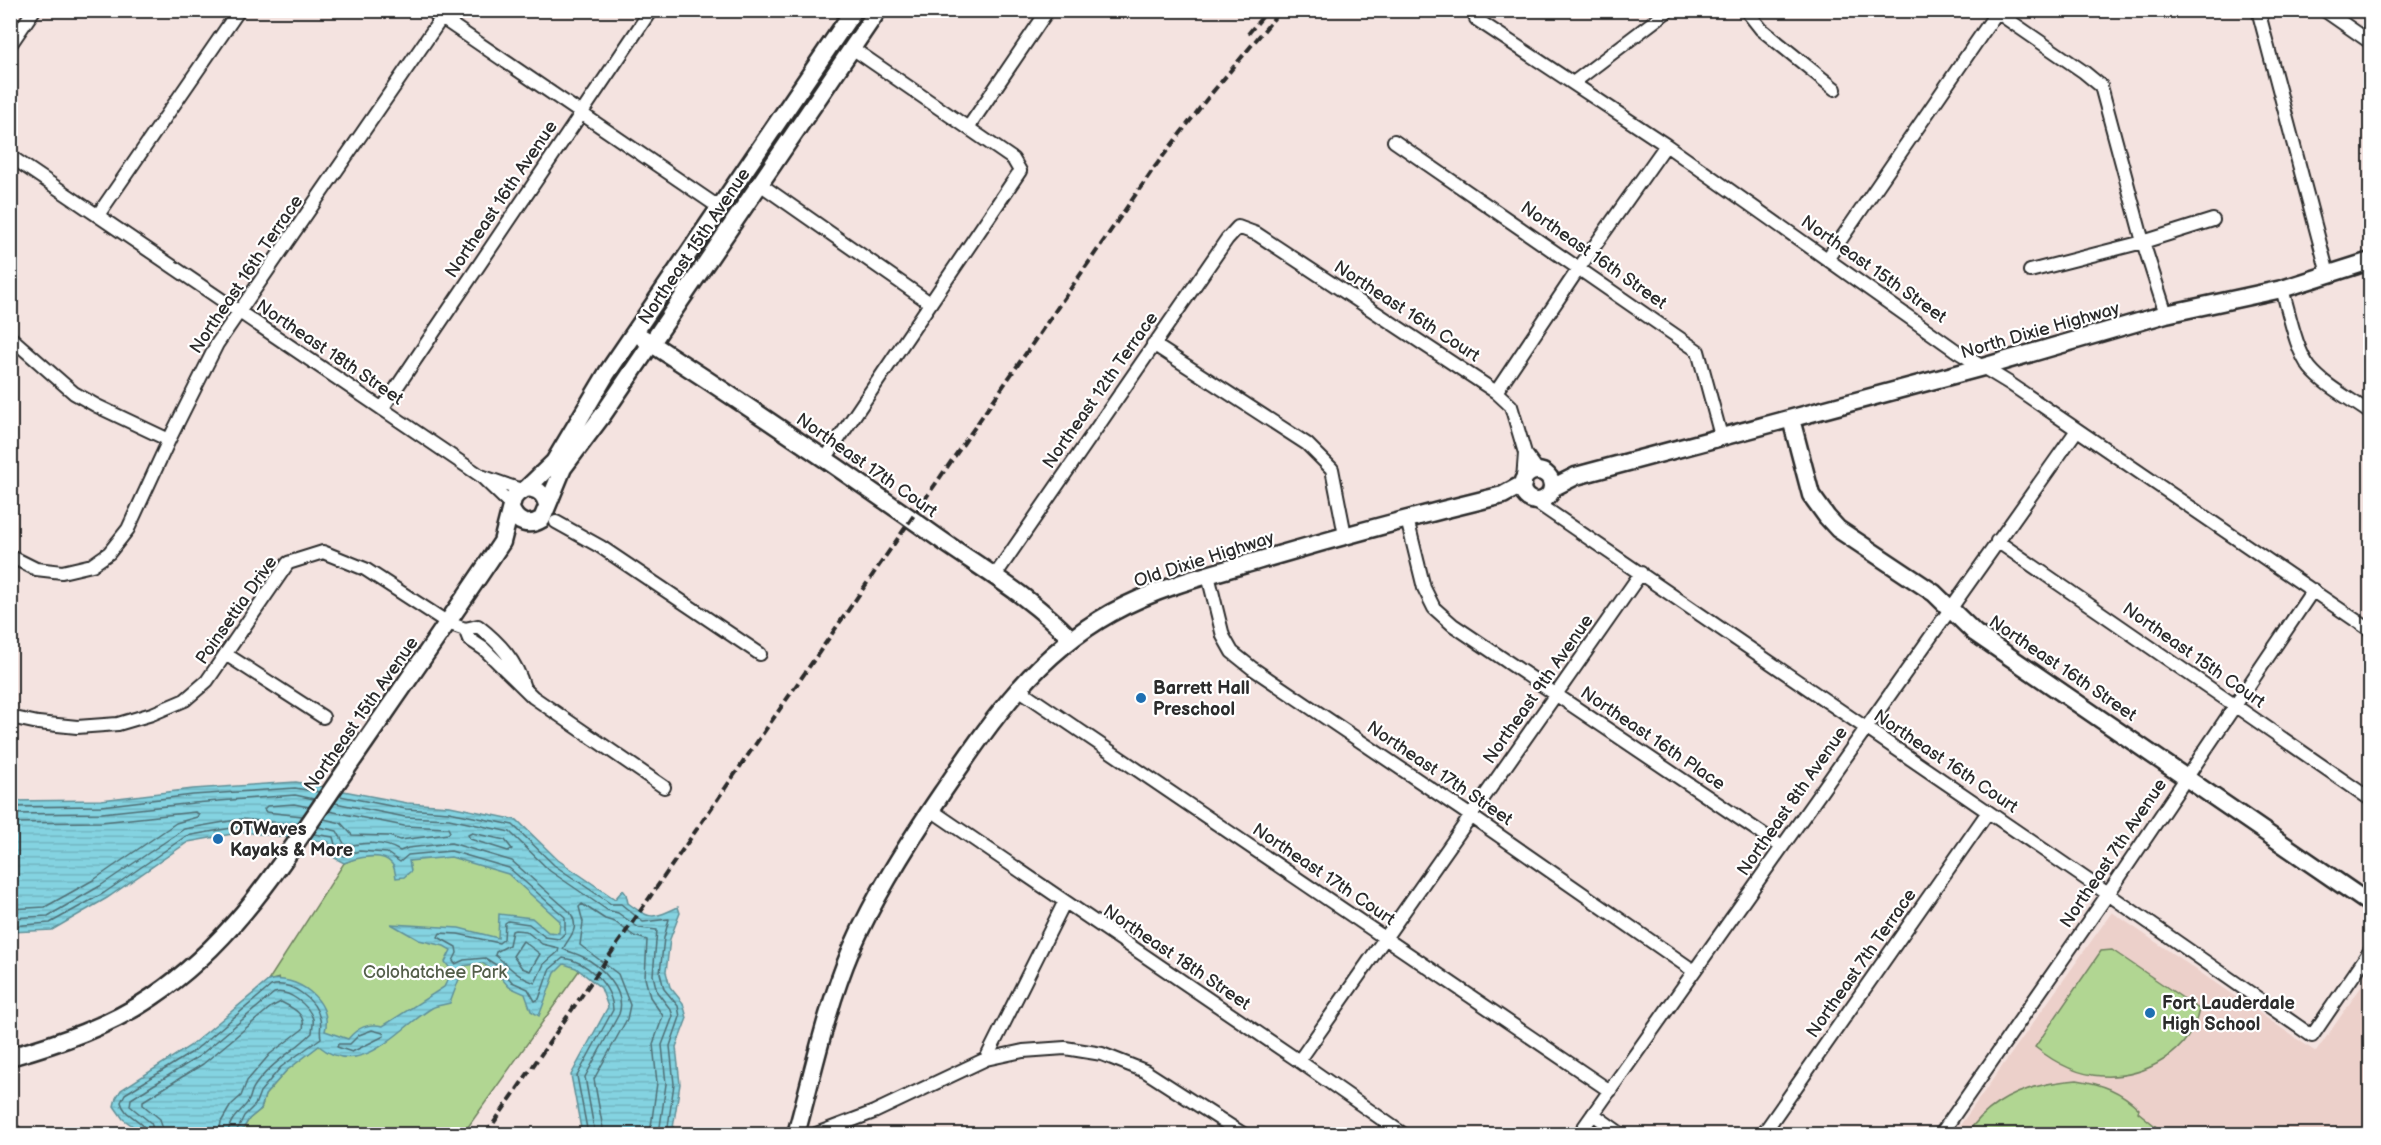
<svg xmlns="http://www.w3.org/2000/svg" width="2381" height="1145" viewBox="0 0 2381 1145" font-family="'Balsamiq Sans',sans-serif">
	<defs>
		<pattern id="water-rules" width="6" height="5" patternUnits="userSpaceOnUse" patternTransform="scale(1.5)"><rect width="6" height="5" fill="#84d3e1"/><path d="M0 2.5h6" fill="none" stroke="#72b5c1"/></pattern>
	</defs>
	<rect width="100%" height="100%" fill="#f4e3e0"/>
	<filter id="ink" filterUnits="userSpaceOnUse"><feTurbulence type="fractalNoise" baseFrequency=".0167" numOctaves="2"/><feDisplacementMap in="SourceGraphic" scale="12" xChannelSelector="R" yChannelSelector="G"/><feConvolveMatrix kernelMatrix="1 2 1 2 8 2 1 2 1" color-interpolation-filters="sRGB"/></filter>
	<g filter="url(#ink)">
		<path fill="#ecd0ca" d="M2112 912 2316 1052 2370 974V1134H1954Z"/>
		<path fill="#b1d692" stroke="#6e805e" stroke-width="1.5" d="M464 853 516 864 573 916 583 965 463 1134H240L249 1119 261 1109 265 1095 286 1071 319 1045 279 978 268 981 344 863 359 857Z
			M2112 950 2199 1009C2191 1053 2145 1078 2102 1076 2077 1075 2054 1062 2035 1047L2101 951Z
			M2077 1080C2102 1084 2121 1091 2139 1109L2138 1112 2165 1134H1967C1992 1096 2034 1083 2077 1080Z"/>
		<path fill="url(#water-rules)" stroke="#609098" stroke-width="1.5" d="M296 782 407 803 450 806 517 820 558 860 615 899 623 890 626 894 628 903C650 920 653 919 678 907L680 913 670 939 666 972 670 987 683 1003 687 1018 676 1047 680 1084 672 1134H582L571 1075 608 1007 601 988 576 968 564 964 555 973 539 1016 531 1011 525 994 509 987 497 973 482 963 464 966 450 1003C444 1005 437 1005 432 1008 398 1028 361 1081 319 1046L286 1071 265 1095 261 1109 249 1119 240 1134H144L123 1119 114 1106 116 1098 121 1090 190 1046 268 981C295 973 334 1001 325 1031L348 1039C358 1027 368 1023 383 1026L444 987 452 971 445 962 451 950 444 946 419 940 391 924 459 928 498 938 499 914 532 918 548 932 559 933 560 921 508 874 451 857 409 861 411 871 404 877 396 878C395 873 395 868 392 864 382 851 356 858 344 863L331 856 329 842 243 832 188 842 107 898 52 930 11 932V801L101 800 193 789Z"/>
		<g fill="none" stroke-linecap="round" stroke-linejoin="round">
			<path stroke="#4f6e74" stroke-width="1.5" d="M340 796 406 809 449 812 513 825 554 865 611 904H621L643 922 669 919 664 938 660 973 664 989 678 1006 680 1017 670 1046 674 1084 667 1134
				M335 803 405 817 449 819 510 832 550 871 607 910 618 913 639 928 657 930 653 975 657 992 671 1010 673 1016 662 1045 666 1084 659 1134
				M10 807 101 806 193 795 295 788 319 792
				M10 814 102 813 194 803 295 795 314 799
				M302 816 266 812 264 809 267 806 294 804 309 807
				M324 819 341 823 352 835 389 836 400 840 448 834 450 832 448 828 404 826 329 811
				M10 823 102 822 195 812 199 814 197 817 176 823 95 879 45 907 10 909
				M319 827 337 831 346 847C363 842 384 841 400 851L408 848 451 843 512 861 570 912C581 930 569 936 563 949 569 952 575 953 581 956 601 965 627 991 619 1014L585 1077 595 1134
				M472 833 505 840 512 849 508 851 470 839 468 835Z
				M314 834 333 837 337 852 344 856 359 851 387 853 400 862 408 855 451 851 509 868 565 917V933L559 939 545 937 529 924 508 921 505 923 504 939 499 943 458 934 440 933 438 937 456 947 457 953 453 961 455 964 464 960 485 958 501 968 512 982 528 989 535 1001 539 999 549 970 563 958C587 961 612 985 613 1010L577 1076 588 1134
				M10 918 48 916 100 886 184 829 242 819 297 825
				M10 926 50 923 104 893 186 836 243 826 292 832
				M515 930 526 931 542 944 559 948 558 952 544 964 535 983C517 977 510 967 495 955L496 952 509 945 512 931Z
				M523 941 540 954 530 971 522 968 513 956Z
				M372 1030 383 1033 384 1036 352 1052 337 1047 338 1044H350L359 1035Z
				M147 1134C145 1120 124 1117 121 1102L125 1094 194 1051 271 986C290 980 316 999 320 1019 322 1025 319 1031 321 1038L281 1067 260 1092 255 1105 244 1116 235 1134
				M155 1134 151 1123 130 1106 131 1099 198 1057 274 993C288 989 309 1005 313 1019 314 1024 312 1028 312 1033 293 1052 269 1064 254 1087 251 1091 251 1096 249 1100 243 1112 229 1116 228 1134
				M164 1134 160 1119 143 1105V1101L203 1064 271 1007 281 1002C293 1008 306 1014 303 1029L270 1054 247 1081 241 1096 231 1105 221 1122 219 1134
				M604 1134 594 1079 627 1019 630 1005 618 974 580 945 583 922 579 907 582 904 605 919 615 922 634 936 647 940 645 978 650 997 663 1016 653 1044 657 1083 650 1134"/>
			<g stroke="#2b2b2b" stroke-width="16">
				<path id="street" d="M430 10 720 208
					M1746 10 1761 29 1835 89
					M1994 10 2084 72 2101 86 2143 242 2166 314
					M2258 10 2328 274
					M2324 10 2370 42
					M1476 19 1666 145 1958 352 2009 383 2370 630
					M10 45 34 10
					M1573 83 1669 10
					M968 128 1048 10
					M1394 141 1698 351 1721 436
					M10 156 481 476
					M760 184 930 303
					M98 215 239 10
					M1828 258 1997 12
					M2030 271 2143 242 2213 220
					M2282 289C2289 312 2296 351 2310 368 2326 387 2351 399 2370 413
					M10 337 74 393 97 406 169 440
					M1153 344 1307 444 1332 469 1345 535
					M1496 392 1579 268 1666 145
					M382 409 651 10
					M1525 453 1538 471
					M825 459 1020 171 1013 159 852 48
					M1533 500 2108 894 2312 1036 2370 951
					M511 505 481 476 521 490
					M1407 519 1424 588 1434 608 1453 625 1782 847
					M556 522 601 547 760 654
					M1997 541 2370 799
					M10 556 36 569 62 572 92 565 109 553 128 529 169 440 217 344 447 10
					M1208 575 1223 636 1232 652 1252 668 1471 816 1694 971
					M994 577 1227 239 1238 227 1257 234 1496 392 1511 406 1525 453 1523 480
					M465 629 469 639 484 649 533 697 664 787
					M227 655 323 717
					M1017 688 1610 1091
					M10 717 38 723 77 727 118 724 152 714 185 700 207 681 288 563 323 552 365 569 448 623 465 629 478 626C500 643 516 661 524 688
					M931 810 1299 1061 1403 1134
					M986 1059 1064 903
					M1299 1061 1641 573
					M1593 1114 1621 1134
					M10 1127 16 1134
					M816 1134 874 1112 986 1059 1023 1051 1065 1048 1102 1054 1145 1071 1243 1134
					M1579 1134 2077 430
					M1763 1134 1988 812
					M1941 1134 2108 894 2313 590"/>
			</g>
			<g stroke="#2b2b2b" stroke-width="21">
				<path id="secondary" d="M643 338C742 402 841 469 937 537 982 569 1033 598 1071 639
					M1791 419 1811 495 1827 517 1838 529 1934 593 1975 633 2370 904
					M1522 486a15 15 0 1 1 30 0a15 15 0 1 1-30 0Z
					M1552 488 1576 476 1983 367 2166 314 2282 289 2370 261
					M526 489 554 462 607 373 854 10
					M511 509C517 524 529 527 542 519L563 468 602 416 878 10
					M10 1057C59 1043 110 1026 152 997 237 940 286 856 343 774 396 697 450 620 502 542L513 499C523 483 542 486 547 504
					M796 1134C813 1073 826 1009 851 950 875 895 908 843 942 793 990 723 1034 656 1111 613 1156 588 1207 575 1257 561 1338 537 1420 515 1503 495L1523 484"/>
			</g>
			<use href="#street" stroke="#fff" stroke-width="12"/>
			<use href="#secondary" stroke="#fff" stroke-width="16"/>
			<path stroke="#2b2b2b" stroke-width="4" stroke-dasharray="9 4.5" stroke-linecap="butt" d="M1248 34 1268 10
				M486 1134 1154 168 1206 100 1281 10"/>
		</g>
	</g>
	<g fill="#1f6fb2" stroke="#fff" stroke-width="2">
		<circle cx="1141" cy="698" r="6"/>
		<circle cx="218" cy="839" r="6"/>
		<circle cx="2150" cy="1013" r="6"/>
	</g>
	<g text-anchor="middle" stroke-width="4.5" stroke-linejoin="round" paint-order="stroke">
		<g font-size="18" fill="#2b2b2b" stroke="#fff">
			<text transform="translate(501 199) rotate(-56)" y="6">Northeast 16th Avenue</text>
			<text transform="translate(694 246) rotate(-56)" y="6">Northeast 15th Avenue</text>
			<text transform="translate(1594 255) rotate(35)" y="6">Northeast 16th Street</text>
			<text transform="translate(1874 269) rotate(35)" y="6">Northeast 15th Street</text>
			<text transform="translate(246 274) rotate(-56)" y="6">Northeast 16th Terrace</text>
			<text transform="translate(1407 311) rotate(33)" y="6">Northeast 16th Court</text>
			<text transform="translate(2040 330) rotate(-16)" y="6">North Dixie Highway</text>
			<text transform="translate(330 352) rotate(34)" y="6">Northeast 18th Street</text>
			<text transform="translate(1100 390) rotate(-55)" y="6">Northeast 12th Terrace</text>
			<text transform="translate(867 465) rotate(35)" y="6">Northeast 17th Court</text>
			<text transform="translate(1204 559) rotate(-18)" y="6">Old Dixie Highway</text>
			<text transform="translate(236 610) rotate(-55)" y="6">Poinsettia Drive</text>
			<text transform="translate(2194 655) rotate(35)" y="6">Northeast 15th Court</text>
			<text transform="translate(2063 668) rotate(34)" y="6">Northeast 16th Street</text>
			<text transform="translate(1538 689) rotate(-55)" y="6">Northeast 9th Avenue</text>
			<text transform="translate(361 714) rotate(-55)" y="6">Northeast 15th Avenue</text>
			<text transform="translate(1653 738) rotate(34)" y="6">Northeast 16th Place</text>
			<text transform="translate(1946 761) rotate(34)" y="6">Northeast 16th Court</text>
			<text transform="translate(1440 773) rotate(34)" y="6">Northeast 17th Street</text>
			<text transform="translate(1792 801) rotate(-55)" y="6">Northeast 8th Avenue</text>
			<text transform="translate(2113 853) rotate(-56)" y="6">Northeast 7th Avenue</text>
			<text transform="translate(1324 874) rotate(34)" y="6">Northeast 17th Court</text>
			<text transform="translate(1177 957) rotate(34)" y="6">Northeast 18th Street</text>
			<text transform="translate(1861 963) rotate(-55)" y="6">Northeast 7th Terrace</text>
		</g>
		<g font-size="18" font-weight="bold" fill="#2b2b2b" stroke="#fff" text-anchor="start">
			<text x="1153" y="694">Barrett Hall<tspan x="1153" dy="21">Preschool</tspan></text>
			<text x="230" y="835">OTWaves<tspan x="230" dy="21">Kayaks &amp; More</tspan></text>
			<text x="2162" y="1009">Fort Lauderdale<tspan x="2162" dy="21">High School</tspan></text>
		</g>
		<g font-size="18" fill="#535e4a" stroke="#fff">
			<text x="435" y="978">Colohatchee Park</text>
		</g>
	</g>
	<rect width="2381" height="1145" fill="none" stroke="#fff" stroke-width="36"/>
	<rect x="18" y="18" width="2345" height="1109" fill="none" stroke="#2b2b2b" stroke-width="2" filter="url(#ink)"/>
</svg>
